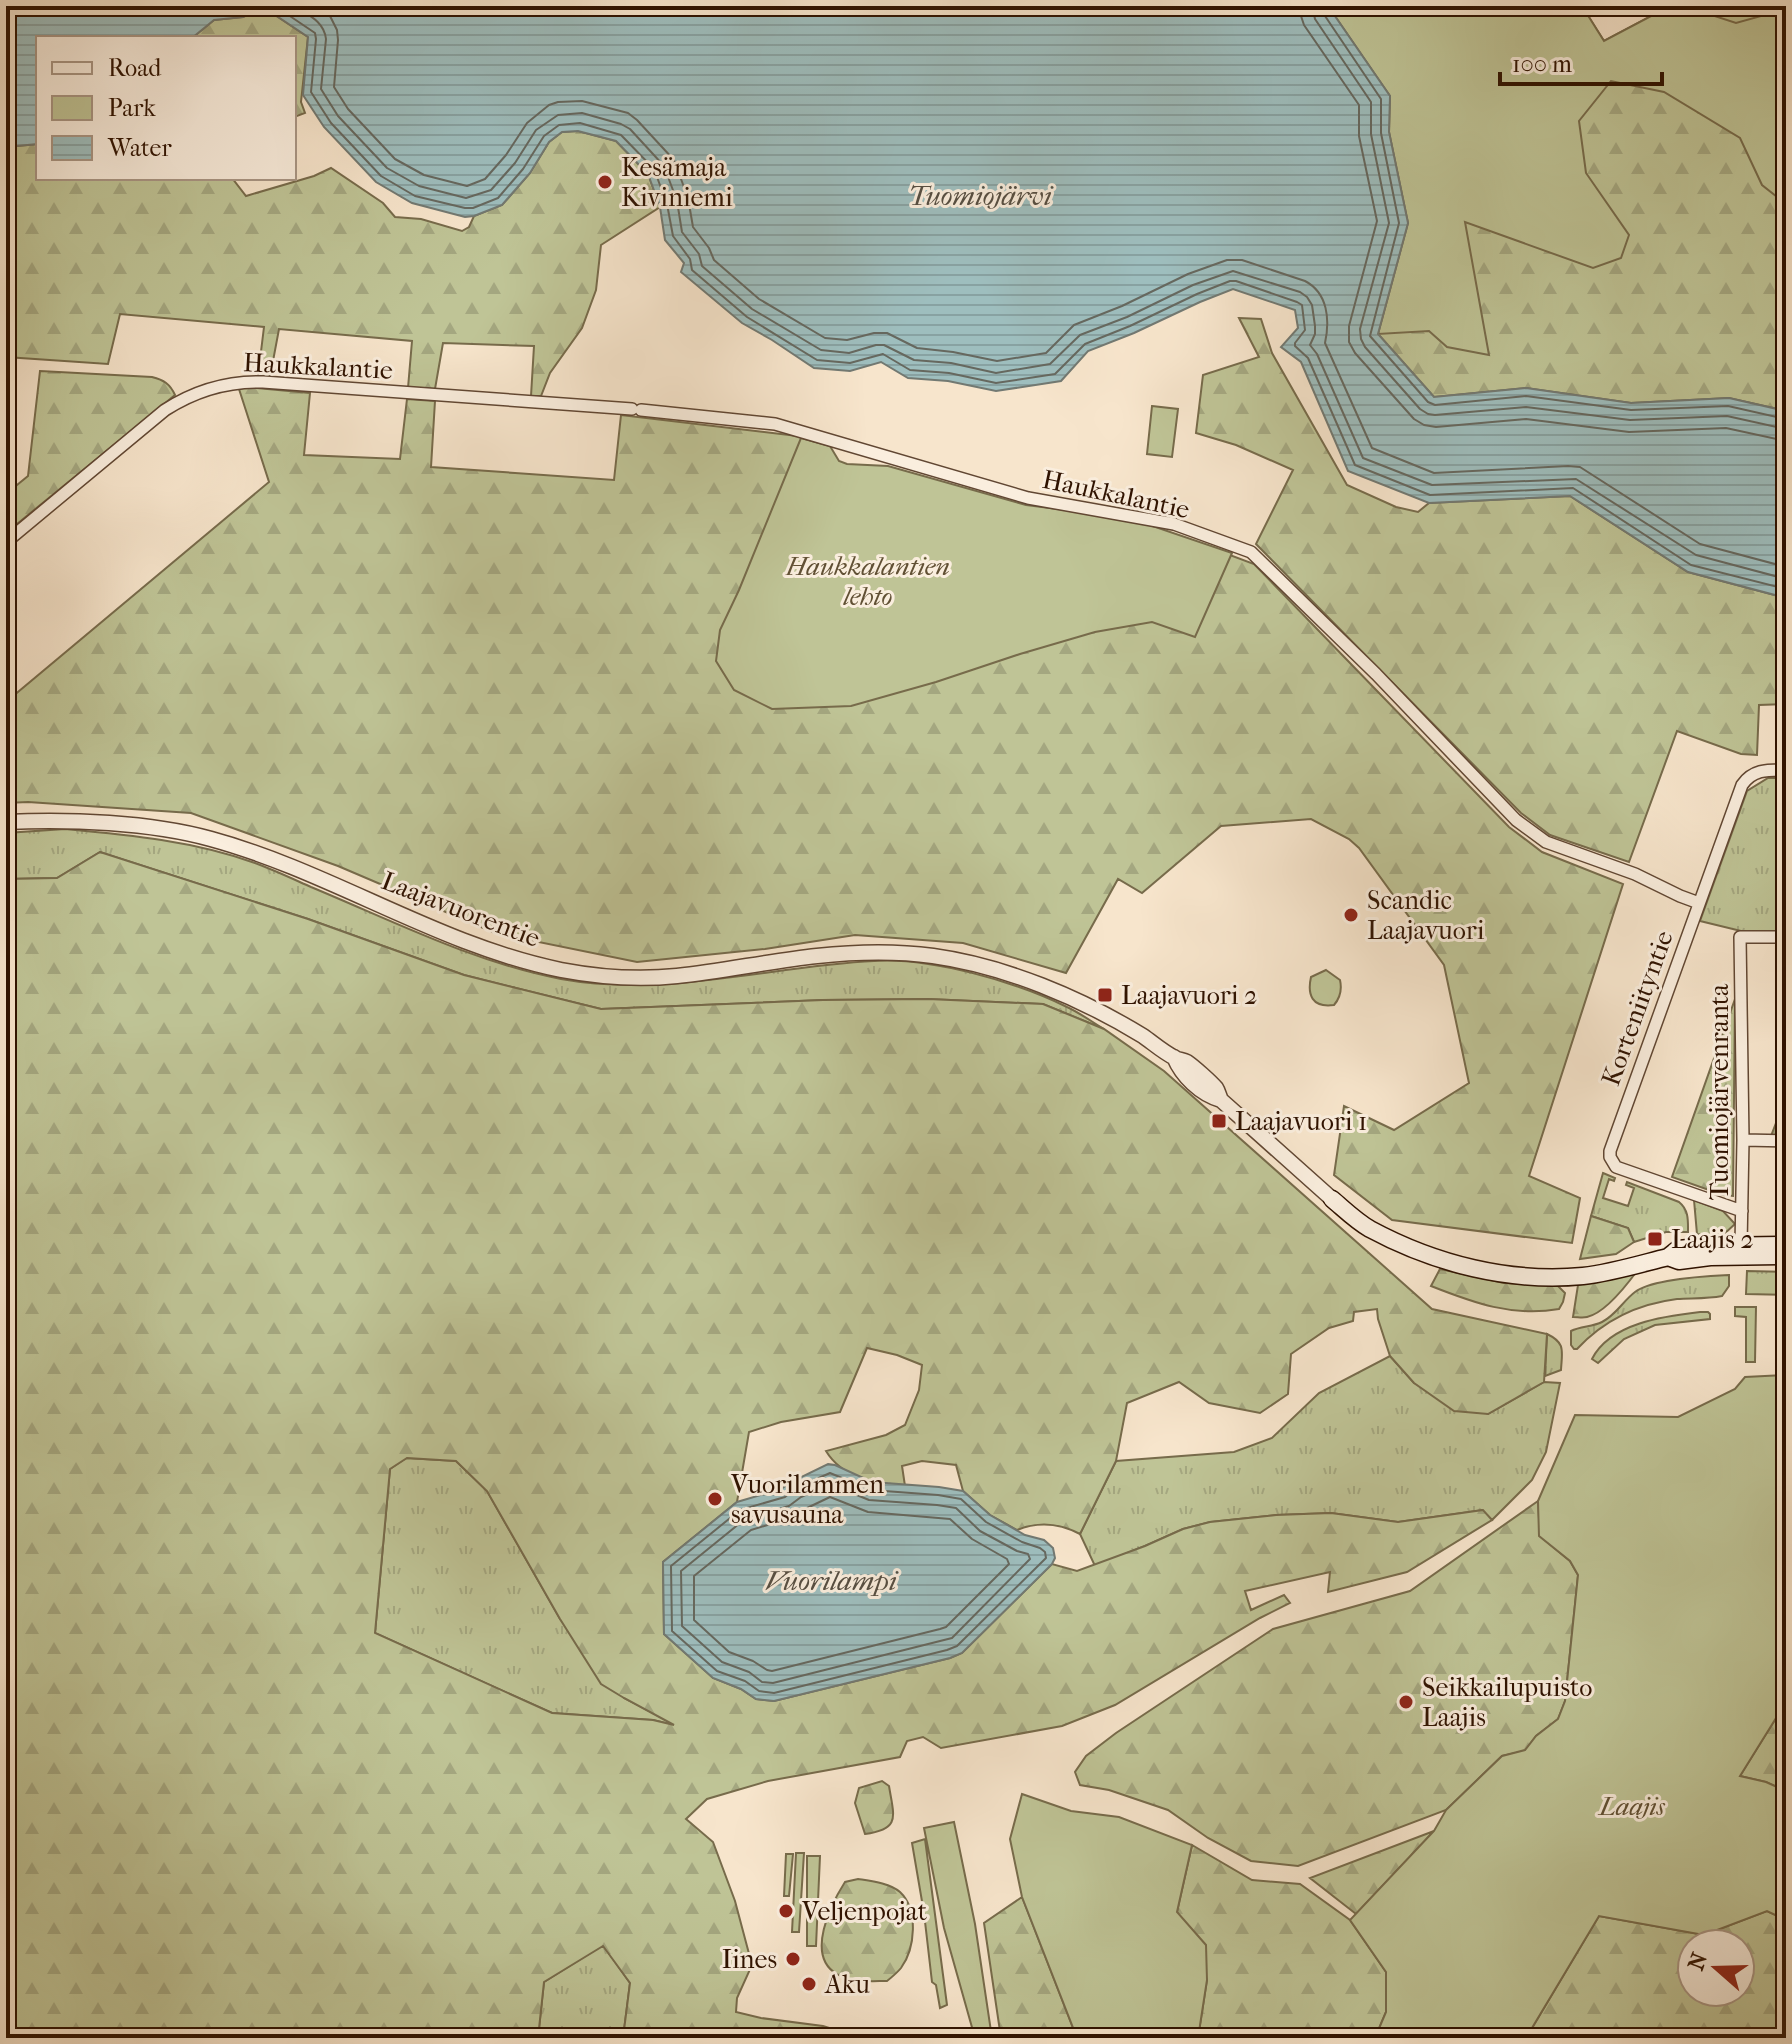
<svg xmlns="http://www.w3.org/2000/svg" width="1792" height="2044" viewBox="0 0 1792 2044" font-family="'IM FELL French Canon',serif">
	<defs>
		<pattern id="grass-tufts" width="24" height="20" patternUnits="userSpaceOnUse" patternTransform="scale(2)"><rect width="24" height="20" fill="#bfc496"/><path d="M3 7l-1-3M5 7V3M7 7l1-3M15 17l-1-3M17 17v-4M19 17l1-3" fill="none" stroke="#a4a780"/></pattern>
		<pattern id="forest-firs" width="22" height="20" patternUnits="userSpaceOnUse" patternTransform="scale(2)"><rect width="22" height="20" fill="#bfc496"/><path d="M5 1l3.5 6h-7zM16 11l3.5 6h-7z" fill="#a4a780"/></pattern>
		<pattern id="water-rules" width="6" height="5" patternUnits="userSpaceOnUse" patternTransform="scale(2)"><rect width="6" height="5" fill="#9ebebe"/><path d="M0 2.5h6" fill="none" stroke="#88a2a2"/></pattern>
	</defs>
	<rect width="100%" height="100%" fill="#f7e5cc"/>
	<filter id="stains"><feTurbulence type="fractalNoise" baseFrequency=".0025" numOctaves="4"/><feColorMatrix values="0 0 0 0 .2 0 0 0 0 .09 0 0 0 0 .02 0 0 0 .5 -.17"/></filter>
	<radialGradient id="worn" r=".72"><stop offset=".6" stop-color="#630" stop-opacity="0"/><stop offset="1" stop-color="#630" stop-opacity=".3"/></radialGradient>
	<path fill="url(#grass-tufts)" stroke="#776b4b" stroke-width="2" d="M1768 778H1786V878H1778L1776 931H1741L1700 921 1747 791Z
		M65 829C130 835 194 841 255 863 274 870 293 879 311 887 393 921 473 962 561 979 666 998 770 966 874 961 930 957 1017 982 1067 1007 1080 1013 1092 1022 1104 1029L1043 1004 928 999 823 1000 601 1009 464 975 308 919 100 852 57 878 6 879V833Z
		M1603 1173 1615 1178 1614 1181 1609 1179 1603 1198 1628 1206 1634 1188 1626 1185 1627 1182 1679 1202C1689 1210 1688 1221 1688 1232H1666L1634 1242 1628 1228 1591 1216Z
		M1694 1200 1723 1211 1735 1224 1723 1235 1697 1234Z
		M1747 1271 1786 1272V1295L1746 1294Z
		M1729 1275V1286L1722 1296C1707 1299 1692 1298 1677 1299 1637 1304 1604 1320 1577 1349H1574L1571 1345V1331C1581 1326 1592 1327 1602 1322 1616 1315 1623 1301 1635 1292 1652 1279 1707 1276 1729 1275Z
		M1735 1307H1756L1755 1362H1746V1317L1735 1316Z
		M1700 1312H1708L1710 1314V1319L1655 1325 1624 1339 1598 1363 1592 1359C1610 1323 1665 1316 1700 1312Z
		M1547 1334C1566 1343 1562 1351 1561 1370L1545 1376Z
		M1390 1356 1414 1383 1488 1414 1544 1382 1560 1383 1546 1452 1532 1480 1492 1520 1482 1510 1398 1522 1331 1513 1276 1515 1210 1522 1183 1529 1145 1546 1095 1566 1080 1534 1116 1461 1234 1452 1272 1438 1319 1393Z
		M406 1458 456 1461 487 1491 560 1619 624 1698 678 1726 653 1720 552 1713 375 1633 390 1469Z
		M603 1945 630 1983 623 2038H538L544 1982Z"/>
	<path fill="url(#forest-firs)" stroke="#776b4b" stroke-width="2" fill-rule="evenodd" d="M1582 6 1604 41 1670 6H1786V411L1729 398 1631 403 1526 388 1434 397 1378 334 1389 132Z
		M260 9 269 11 308 37 301 102 305 113 294 117V38H192L214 20 243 17Z
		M578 131 616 141 648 174 660 207 601 245 596 290 582 328 550 373 541 396H531L534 346 443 343 435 389 408 388 412 341 279 329 270 377 258 376 264 327 120 314 108 364 6 357V147L38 144V178H232L246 196 314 176 331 168 383 203 395 217 421 219 462 231 469 227 474 216 502 205 530 173 549 142 562 132Z
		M1239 318 1261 319 1272 353 1347 485 1396 507 1418 512 1429 503 1570 496 1688 572 1786 598V704L1759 705 1757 755 1741 754 1677 731 1629 862 1550 835 1521 813 1256 544 1293 470 1236 445 1196 433 1203 375 1259 357Z
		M40 371 152 377C164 380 170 384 175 395L6 533V494L28 476Z
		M247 387 310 393 304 455 400 459 407 399 435 401 431 467 614 480 621 415 806 437 830 445 831 458 842 465 1023 513 1190 540 1254 564 1509 827 1542 852 1623 884 1529 1176 1580 1198 1572 1243 1392 1220 1334 1175 1344 1106 1394 1130 1469 1083 1444 965 1359 848 1349 839 1311 819 1221 826 1142 893 1118 879 1066 973 963 943 855 935 765 949 637 962 495 933 338 866 191 813 28 802 6 803V702L269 482 239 389Z
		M100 852 308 919 464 975 601 1009 823 1000 928 999 1043 1004 1104 1029 1164 1071 1432 1309 1547 1334 1544 1382 1488 1414 1454 1411 1414 1383 1390 1356 1378 1319 1377 1309 1354 1312 1353 1321 1329 1328 1291 1354 1288 1394 1260 1413 1209 1403 1179 1382 1127 1403 1116 1461 1080 1534C1059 1523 1039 1521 1017 1530L990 1515 963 1491 956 1465 922 1461 902 1466 905 1486C875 1483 843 1479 826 1451L886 1435 905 1425 919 1390 922 1365 897 1355 867 1348 840 1412 781 1422 749 1432 737 1502 663 1562 664 1634 713 1678 741 1689 756 1699 774 1701 950 1658 962 1653 1052 1564 1077 1571 1145 1546 1183 1529 1210 1522 1276 1515 1331 1513 1398 1522 1483 1510 1492 1520 1407 1572 1328 1592 1330 1572 1245 1591 1251 1610 1284 1595 1290 1603 1260 1618 1115 1705 1062 1726 941 1748 923 1737 907 1741 900 1757 768 1781 707 1799 686 1819 713 1842 735 1901 752 1965 737 1998 736 2012 761 2018 823 2026 861 2038H623L630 1983 603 1946 544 1982 538 2038H6V879L57 878ZM407 1458 456 1461 487 1491 560 1619 601 1684 624 1698 674 1725 653 1720 552 1713 375 1633 390 1469Z
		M1735 999 1733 1196 1723 1195 1672 1177Z
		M1786 1104V1136H1771L1783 1105Z
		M1591 1216 1628 1228 1634 1242 1616 1254 1580 1259Z
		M1440 1269 1504 1283 1558 1286 1565 1293 1563 1302 1559 1309C1512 1317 1474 1303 1431 1286Z
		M1637 1271C1626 1286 1605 1313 1587 1317 1582 1318 1578 1317 1573 1317L1578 1285Z
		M1538 1501 1540 1536 1570 1561 1578 1575 1565 1701 1558 1719 1536 1736 1525 1751 1502 1756 1446 1810 1298 1866 1251 1861 1208 1838 1168 1810 1109 1790 1080 1785 1075 1772 1086 1756 1116 1733 1273 1629 1410 1591Z
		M1786 1702V1791L1766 1782 1740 1776Z
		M882 1781 889 1786C894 1817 901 1829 865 1834L855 1803 859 1788Z
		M1434 1831 1356 1914 1310 1878Z
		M1192 1845 1252 1880 1300 1884 1350 1920 1386 1972V2012L1375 2038H1198L1207 1980 1177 1912Z
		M858 1879C871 1881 890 1883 900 1892 919 1910 915 1949 901 1968 897 1973 892 1977 887 1981 871 1981 851 1983 837 1974 805 1956 831 1904 845 1882Z
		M1022 1897 1077 2038H1001L984 1923Z
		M1767 1911 1786 1920V2031L1784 2038H1526L1599 1916 1704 1935ZM1692 1944H1740V1992H1692Z"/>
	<path fill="#bfc496" stroke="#776b4b" stroke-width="2" d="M1328 6H1582L1604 41 1670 6H1684L1736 23 1786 9V204L1762 185 1740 138 1664 92 1611 81 1579 121 1586 173 1629 235 1621 258 1593 268 1465 222 1489 355 1447 347 1429 331 1378 334 1408 223 1389 132 1390 96Z
		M1152 406 1178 409 1172 457 1147 454Z
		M801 438 830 446 839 461 847 464 888 466 1026 505 1129 518 1232 553 1195 637 1152 622 1095 632 1020 654 936 682 851 706 772 709 734 690 716 661 720 630 739 590Z
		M1326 970 1340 980C1342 989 1340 998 1334 1005 1312 1008 1307 995 1311 977Z
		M1786 1375V1702L1740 1776 1766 1782 1786 1791V1920L1767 1911 1704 1935 1599 1916 1526 2038H1375L1386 2012V1972L1350 1920 1434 1831 1446 1810 1502 1756 1525 1750 1536 1736 1558 1719 1565 1701 1578 1575 1570 1561 1539 1536 1538 1501 1575 1415 1678 1417 1735 1389 1745 1377Z
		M1022 1794 1071 1811 1119 1817 1192 1845 1177 1912 1206 1945 1207 1980 1198 2038H1077L1022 1897 1010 1839Z
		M954 1822 975 1924 992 2038H975L944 1928 924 1828Z
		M925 1839 947 2005 940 2008 936 1985 932 1982 924 1913 912 1843Z
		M796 1853H804L799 1932H792Z
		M786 1854H793L789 1896H784Z
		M807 1856H820L816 1946H807Z"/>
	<path fill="url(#water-rules)" stroke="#727972" stroke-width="2" d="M6 6H1328L1390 96 1389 132 1408 223 1378 334 1434 397 1526 388 1631 403 1729 398 1786 411V598L1688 572 1570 496 1429 503 1348 471 1301 362 1281 347 1298 328 1295 310 1233 289 1200 302 1134 333 1088 351 1061 381 996 391 948 381 908 378 881 362 850 371 814 368 772 340 742 323 681 272 684 263 665 240 660 207 648 174 616 141 578 131 562 132 549 142 530 173 502 205 474 216 465 217 412 203 376 182 324 127 303 95 308 37 269 11 260 9 243 17 214 20 192 38H38V144L6 147Z
		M828 1464 835 1465 872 1482 939 1487 963 1491 990 1515 1025 1535 1044 1540 1053 1548 1055 1558 1052 1564 962 1653 950 1658 774 1701 756 1699 741 1689 713 1678 664 1634 663 1562 737 1502 781 1489 791 1482Z"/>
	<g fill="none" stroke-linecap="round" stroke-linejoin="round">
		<path stroke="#66685f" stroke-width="2" d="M275 6 315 33 316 39 311 92 331 123 381 176 415 196 465 208H473L498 198 523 169 544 136 559 125 580 123 621 135 654 169 667 204 673 236 690 259 692 270 747 317 817 360 850 363 883 354 910 370 949 373 996 383 1055 374 1085 344 1130 326 1197 294 1230 281H1236L1297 302 1302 305 1305 330 1295 343V346L1308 358 1355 465 1430 495 1573 488 1691 565 1786 589
			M294 6C308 15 324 21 326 39L321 89 338 116 387 168 419 186 466 198 491 190 515 163 536 130 558 115 582 113 621 124 630 129 664 166 677 201 682 232 699 254 702 266 752 309 821 350 849 353 876 345H884L914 360 951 363 996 373 1050 364 1080 335 1127 317 1193 285 1233 271 1300 292 1307 297 1312 305 1315 326V334L1310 345 1317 354 1363 458 1432 485 1576 479 1696 555 1786 579
			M316 6 330 16 337 30 338 40 334 87 348 109 395 159 424 175 467 186 485 179 506 155 527 123 549 105 558 102 582 101 628 113 637 120 674 160 688 198 693 227 709 248 714 260 759 299 825 338 847 340 874 333H887L917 348 953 352 997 361 1046 353 1074 325 1122 306 1188 274 1227 260H1242L1305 281C1328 293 1330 320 1325 343L1372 448 1434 473 1568 466 1580 467 1700 544 1786 567
			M1300 6 1301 16 1304 25 1359 105V136L1377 221 1349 326V342L1355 353 1414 419 1424 425 1436 427 1526 419 1629 432 1726 428 1786 441
			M1312 6 1315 19 1371 102V134L1389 223 1360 329 1361 339 1365 347 1420 409 1428 414 1435 415 1526 407 1630 420 1727 416 1786 429
			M1322 6 1323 13 1381 99V133L1399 223 1370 336 1428 402 1435 405 1526 396 1631 410 1728 406 1786 419
			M830 1473 871 1490 938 1495 961 1499 986 1522 1022 1542 1040 1548 1045 1552 1046 1558 957 1646 947 1650 774 1693 759 1691 745 1681 717 1671 672 1631 671 1566 740 1510 785 1497 796 1488Z
			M830 1484 869 1500 937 1505 956 1508 980 1531 1017 1551 1028 1554 1030 1559 952 1638 773 1683 762 1682 749 1672 722 1662 682 1626 681 1571 745 1519 789 1506 801 1497Z
			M830 1497 868 1512 950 1519 972 1539 1007 1559 1009 1564 946 1627 940 1629 772 1671 767 1670 753 1661 729 1652 694 1620V1576L751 1530 794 1517 807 1508Z"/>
		<g stroke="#614733" stroke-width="14">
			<path id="minor" d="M641 410 775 424 1028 498 1174 524 1251 552 1376 674 1516 820 1546 842 1635 874 1680 896 1699 903
				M6 542 165 410C196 390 227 381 263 382L632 409
				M1743 1140 1786 1141
				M1742 1211 1616 1167 1610 1157V1151L1742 785C1753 769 1768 770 1786 770
				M1741 1245 1743 1140 1740 937H1786"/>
		</g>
		<g stroke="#614733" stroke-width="17">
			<path id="tertiary" d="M6 822C69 819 150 822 211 839 332 872 438 945 561 970 598 977 639 980 677 976 724 971 770 961 817 956 854 952 896 951 933 956 1005 966 1081 998 1143 1036 1153 1043 1163 1052 1175 1058 1179 1060 1183 1060 1187 1062 1193 1066 1211 1082 1216 1088 1218 1091 1219 1096 1221 1100L1332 1199
				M1174 1057C1182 1076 1200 1094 1221 1100"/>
		</g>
		<g stroke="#2f1200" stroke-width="19">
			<path id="secondary" d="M1332 1199C1344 1209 1356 1221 1370 1229 1435 1264 1510 1283 1583 1276 1611 1273 1640 1264 1668 1257L1678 1249 1710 1246 1786 1245
				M1668 1257 1679 1261 1710 1257 1786 1256"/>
		</g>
		<use href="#minor" stroke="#faeede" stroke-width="11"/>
		<use href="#tertiary" stroke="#faeede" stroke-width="14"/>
		<use href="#secondary" stroke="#faeede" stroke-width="16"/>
	</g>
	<g fill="#8f2418" stroke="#faeede" stroke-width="3">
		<circle cx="605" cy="182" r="8"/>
		<circle cx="1351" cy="915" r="8"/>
		<rect x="1097" y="987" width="16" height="16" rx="4"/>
		<rect x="1211" y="1113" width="16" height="16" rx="4"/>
		<rect x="1647" y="1231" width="16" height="16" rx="4"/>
		<circle cx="715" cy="1499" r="8"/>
		<circle cx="1406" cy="1702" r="8"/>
		<circle cx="786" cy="1911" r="8"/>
		<circle cx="793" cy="1959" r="8"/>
		<circle cx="809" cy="1984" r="8"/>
	</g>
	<g text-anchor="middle" stroke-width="6" stroke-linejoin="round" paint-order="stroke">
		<g font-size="26" fill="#2f1200" stroke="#faeede" text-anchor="start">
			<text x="621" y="176">Kesämaja<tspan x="621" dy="30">Kiviniemi</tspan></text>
			<text x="1367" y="909">Scandic<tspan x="1367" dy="30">Laajavuori</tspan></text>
			<text x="1121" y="1004">Laajavuori 2</text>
			<text x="1235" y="1130">Laajavuori 1</text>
			<text x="1671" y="1248">Laajis 2</text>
			<text x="731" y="1493">Vuorilammen<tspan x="731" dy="30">savusauna</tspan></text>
			<text x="1422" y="1696">Seikkailupuisto<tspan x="1422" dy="30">Laajis</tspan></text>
			<text x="802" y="1920">Veljenpojat</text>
			<text x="777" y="1968" text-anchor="end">Iines</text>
			<text x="825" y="1993">Aku</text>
		</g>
		<g font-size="26" fill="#2f1200" stroke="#faeede">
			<text transform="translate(318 366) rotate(3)" y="9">Haukkalantie</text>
			<text transform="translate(1116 494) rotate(12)" y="9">Haukkalantie</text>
			<text transform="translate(461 909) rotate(21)" y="9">Laajavuorentie</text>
			<text transform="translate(1637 1008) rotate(-70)" y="9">Korteniityntie</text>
			<text transform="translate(1719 1092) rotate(-90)" y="9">Tuomiojärvenranta</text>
		</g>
		<g font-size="26" font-style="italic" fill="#615034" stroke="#faeede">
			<text x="868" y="575">Haukkalantien<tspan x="868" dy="30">lehto</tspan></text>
			<text x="1632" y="1815">Laajis</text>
		</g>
		<g font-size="28" font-style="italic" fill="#564e42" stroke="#faeede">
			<text x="980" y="205">Tuomiojärvi</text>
			<text x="831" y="1590">Vuorilampi</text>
		</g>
	</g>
	<rect width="1792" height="2044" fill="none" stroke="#f7e5cc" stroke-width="32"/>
	<rect x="8" y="8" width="1776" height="2028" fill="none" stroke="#2f1200" stroke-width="4"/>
	<rect x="16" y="16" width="1760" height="2012" fill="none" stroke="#2f1200" stroke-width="2"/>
	<rect x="36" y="36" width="260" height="144" fill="#faeede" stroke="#a99685" stroke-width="2"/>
	<rect x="52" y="62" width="40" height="12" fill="#faeede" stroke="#a99685" stroke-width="2"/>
	<text x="108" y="76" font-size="24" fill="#2f1200">Road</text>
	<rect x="52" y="96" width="40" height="24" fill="#bfc496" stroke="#a99685" stroke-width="2"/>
	<text x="108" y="116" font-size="24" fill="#2f1200">Park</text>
	<rect x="52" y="136" width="40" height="24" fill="url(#water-rules)" stroke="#a99685" stroke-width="2"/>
	<text x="108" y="156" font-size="24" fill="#2f1200">Water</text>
	<g transform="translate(1716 1968) rotate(290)"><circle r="38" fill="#faeede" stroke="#a99685" stroke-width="2"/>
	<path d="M0-6L14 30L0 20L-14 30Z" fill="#8f2418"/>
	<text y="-12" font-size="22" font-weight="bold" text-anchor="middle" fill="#2f1200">N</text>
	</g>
	<path d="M1500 72v12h162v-12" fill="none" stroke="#2f1200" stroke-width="4"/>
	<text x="1512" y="72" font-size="24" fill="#2f1200" stroke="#faeede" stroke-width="6" paint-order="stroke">100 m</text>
	<rect width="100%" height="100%" filter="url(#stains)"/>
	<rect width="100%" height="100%" fill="url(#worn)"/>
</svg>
